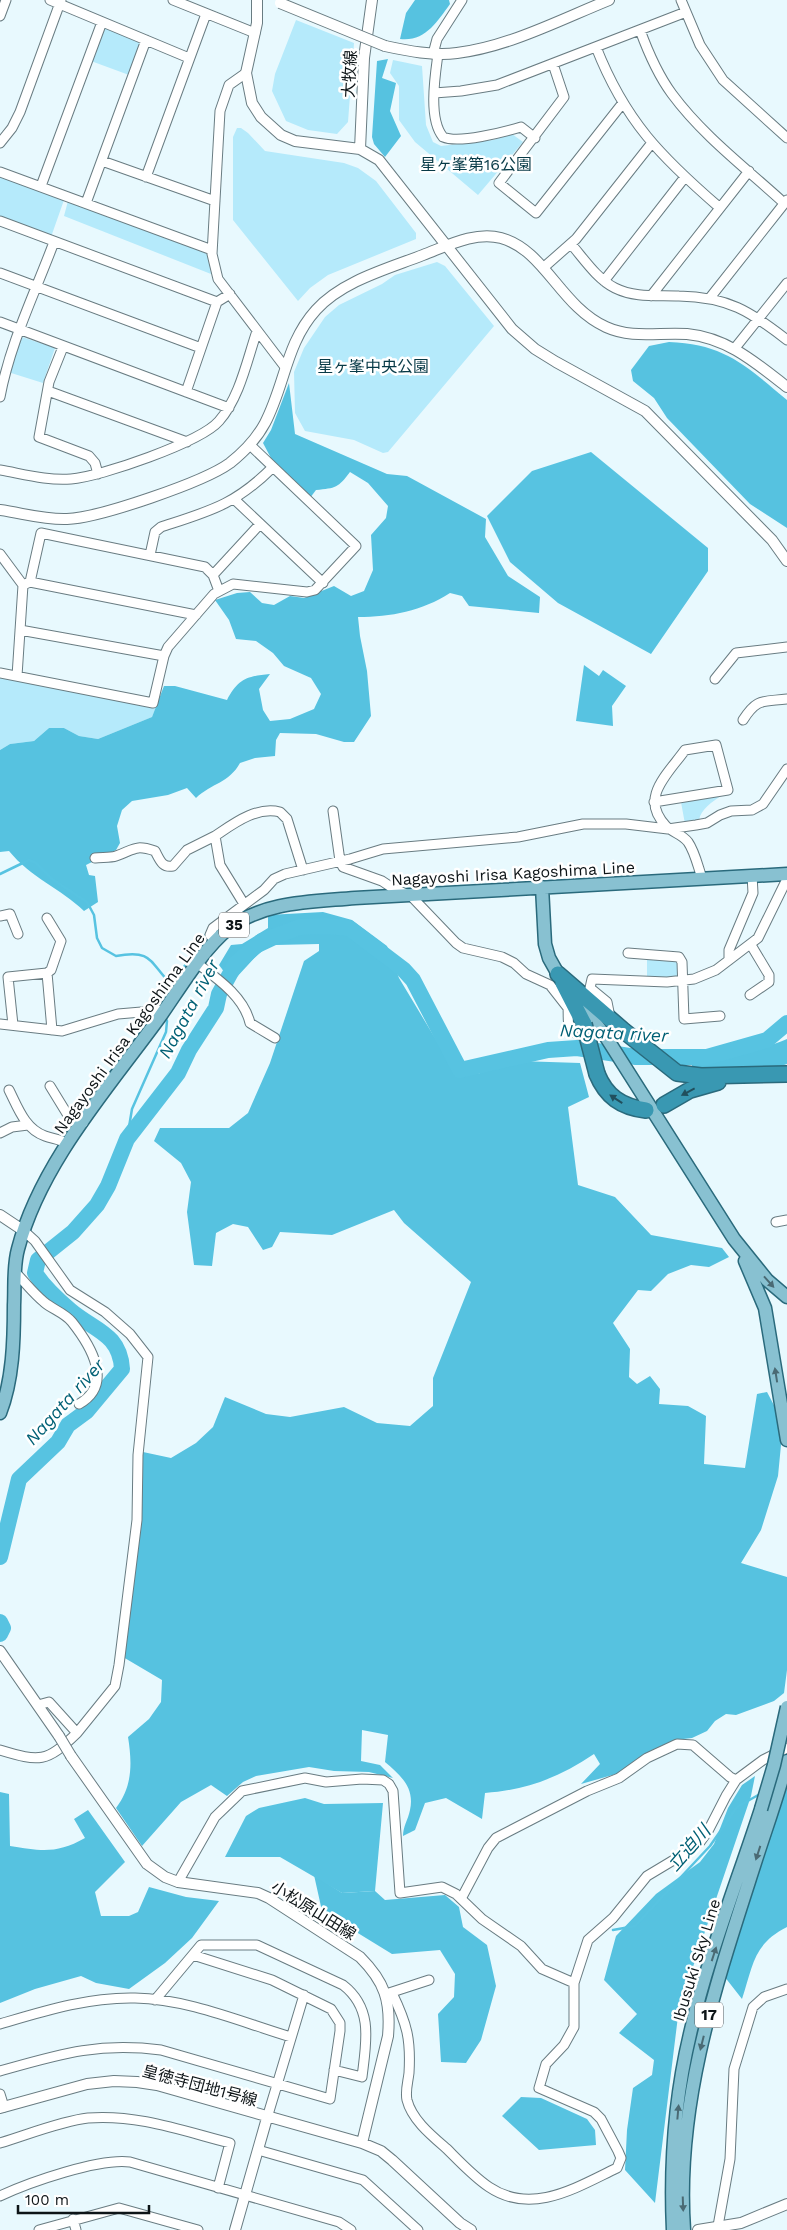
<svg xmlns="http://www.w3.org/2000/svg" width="787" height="2230" viewBox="0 0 787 2230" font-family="'Work Sans','Noto Sans JP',sans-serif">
	<rect width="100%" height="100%" fill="#e8f9fe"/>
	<path fill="#b5eafb" d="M296 20 354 43 348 122 337 134 308 130 286 121 272 91 275 74Z
		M107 28 138 41 140 45 129 75 91 61 104 30Z
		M393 60 422 66 426 125 433 142 441 146 493 140 512 134 523 142 478 195 415 142 399 120V86L390 73Z
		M237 128H241L248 133 265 151 344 163 358 168 376 181 416 233V239L328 275 310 288 298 301 233 220V137Z
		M0 176 64 200 51 237 0 217Z
		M68 201 205 252 209 257 211 274 64 216Z
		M437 262 445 266 494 326 388 452 383 453 354 440 305 431 295 413 294 372 304 348 325 317 339 305 382 284 395 275Z
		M19 336 55 348 43 383 8 372Z
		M0 677 156 707 152 717 98 739 79 736 64 728H49L34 741 10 744 0 750Z
		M721 796C712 802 701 809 699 820L685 824 681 802Z
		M647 959H675L679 963 677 977 647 978Z"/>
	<path fill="#56c2e0" d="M415 0H449L450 4C437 22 425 42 400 39L406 13Z
		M388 59 382 78 396 83 390 111 401 136 385 157 374 144 372 137 377 61Z
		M669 342C725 344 746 366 787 400V528L750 504 667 418 654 398 633 381 631 370 649 346Z
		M289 383 295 434 387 474 407 476 486 519 485 537 508 576 540 597 539 613 469 606 462 596 450 593C422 611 391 617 358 617L360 636 367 671 371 716 354 742H344L316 734 280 733 276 740 275 756 255 758 240 763C229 783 212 783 196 798L187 788 168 795 132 801 122 810 117 826 120 843 116 850 86 865 89 875 95 876 98 902 84 911C60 888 31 878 9 851L0 852V750L10 744 34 741 49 728H64L79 736 98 739 152 717 164 686H175L227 700C238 679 247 676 270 674L259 689 263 710 270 721 290 719 314 709 321 694 311 678 284 666 273 653 256 641 236 639 229 620 215 600 237 593 250 592 262 603 274 605 290 596 304 598 334 586 351 596 364 591 373 570 371 535 386 518 388 506 368 483 350 472C338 488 336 488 316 490L310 498 272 460 263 443 271 430Z
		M323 912 352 920 387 946 399 978 456 1073 477 1074 519 1061 580 1063 589 1097 568 1107 578 1185 615 1197 651 1235 722 1248 729 1257 709 1267 691 1265 668 1274 651 1291 638 1290 613 1323 630 1349 629 1377 637 1384 650 1376 660 1389 659 1404 688 1406 706 1416 704 1464 745 1468 757 1394 767 1392 777 1411 781 1445 778 1476 761 1530 741 1563 787 1577V1670L784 1693 774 1701 736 1715 726 1714 715 1721 707 1731 692 1738 675 1740 616 1774 581 1784 600 1764 594 1754C560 1777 527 1790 485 1793L482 1819 446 1798 425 1803 415 1830 403 1836C403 1826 408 1820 410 1810 415 1787 400 1775 385 1762L388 1735 362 1730 361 1761 380 1765 393 1778 369 1772 334 1771 309 1767 256 1776 243 1782 227 1796 211 1785 181 1802 142 1846 116 1808C133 1786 132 1762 128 1737L149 1719 161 1702 162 1680 123 1657 143 1452 171 1458 196 1443 213 1427 225 1397 266 1414 290 1417 344 1407 377 1423 410 1426 433 1406V1378L471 1282 404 1223 394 1210 332 1235 280 1232 272 1247 263 1250 248 1227 233 1224 216 1233 212 1266 194 1265 187 1212 191 1182 181 1163 154 1141 160 1128H229L248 1113 270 1063 304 961 319 951V944L276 945 259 953 235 979 228 977 219 965 231 945 242 944 268 928V915Z
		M787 1039V1064L767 1071 692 1068V1063C723 1051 758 1052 787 1039Z
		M755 1776 751 1796 679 2008 655 2203 625 2170 627 2130 633 2088 652 2075 654 2060 619 2033 637 2014 604 1980 616 1936 656 1894 700 1862 714 1844 728 1808 742 1785Z
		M787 1782V1927C753 1944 753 1966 742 1999L724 1976Z
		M0 1792 9 1794 10 1846C41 1851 57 1854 85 1838L74 1819 88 1810 125 1862 95 1892 101 1916H129L138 1912 149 1887 186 1897 219 1901 192 1938 165 1963 129 1989 96 1983 81 1976 35 1989 0 2003Z
		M314 1875 342 1893 375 1891 385 1900 445 1895 459 1907 463 1927 487 1945 496 1986 481 2040 466 2063 441 2062 438 2014 454 1997 455 1974 440 1950 392 1954 322 1911Z"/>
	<path fill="#57c3e1" d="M591 452 708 548V571L651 654 558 603 510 562 487 516 532 471Z
		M584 665 599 676 603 670 626 686 612 706 613 726 576 721Z
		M305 1798 324 1804 383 1803 375 1891 342 1893 280 1857H225L246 1816 259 1808Z
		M521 2097 541 2098 587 2119 595 2130 596 2145 539 2150 502 2116Z"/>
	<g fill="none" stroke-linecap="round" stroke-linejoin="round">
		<path stroke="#57c3e1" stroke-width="2.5" d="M0 874 29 860 36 863 52 879 87 902 94 915 97 938 102 948 116 956C154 949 149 963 172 985
			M167 992 207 933
			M127 1139 132 1109 166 1032 167 1021 165 1017
			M613 1930 635 1926 710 1846 737 1807 760 1794"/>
		<path stroke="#57c3e1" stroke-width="16" d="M0 1557 19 1479 58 1442 68 1425 87 1411 122 1369C120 1333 93 1330 70 1310 57 1299 44 1287 35 1273L38 1260 73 1232 97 1205 108 1186 127 1139 178 1073 189 1050 216 1008 219 994 236 963 262 941 300 927 325 926 349 928 403 969 413 980 460 1070 548 1050 577 1048 636 1057H707L767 1040 787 1023
			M0 1622 3 1628 0 1634"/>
		<g stroke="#697c82" stroke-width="11">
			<path id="minor" d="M50 0 189 58
				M173 0 255 33
				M681 0 700 45 723 80 787 138
				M0 16 6 0
				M640 30C648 52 658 75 672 94 703 136 747 169 784 203
				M596 47C625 121 661 157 720 208
				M433 54 437 39 462 0
				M438 54C435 76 428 119 443 137 459 144 504 132 521 127L535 138
				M553 64 564 97 499 183 536 213 622 104
				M246 73 229 85 220 111 212 254 218 279 285 367
				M434 93 461 91 497 85 686 12
				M0 143 12 128 20 112 61 0
				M102 161 215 201
				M0 172 212 250
				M146 177 206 14
				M41 186 102 22
				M86 203 146 40
				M0 221 217 302
				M571 244C584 259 597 279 615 288 635 298 657 295 679 296 728 297 750 311 787 340
				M543 268 576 239 651 144
				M0 273 201 348
				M604 281 685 177
				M651 296 749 171
				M709 299 787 200
				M0 322 229 408
				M63 347 49 382 39 437 89 456 95 463 98 474
				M735 348 787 283
				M48 391 187 442
				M186 392 217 302 230 294
				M0 397C10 343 35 293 54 242
				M0 470C23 474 48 481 71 479 100 477 201 442 219 421 240 397 247 360 257 331
				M234 499 323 583
				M0 554 23 585 17 676
				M150 555 155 532 161 527C210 511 235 505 273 467
				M213 575 260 524
				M30 582 41 533 205 567 213 575 219 591
				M23 585 30 582 196 615
				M20 630 164 656
				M0 673 153 703 164 656 168 647 214 594 233 584 307 592 315 590 356 546 250 445
				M715 679 736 653 787 647
				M743 720C757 698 762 702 787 699
				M654 802 728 790 716 745 685 750C667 775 639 798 666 826 673 833 682 834 688 842 695 852 698 867 702 878
				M333 811 340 861 343 867 382 881 394 889 411 896 456 943 463 948 502 957 514 963 526 974 550 985 568 1008C569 1021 565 1030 580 1035
				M215 836C233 824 256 806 280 812L287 819 303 870
				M95 858C101 857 110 858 116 856 134 850 134 844 155 851 160 860 162 868 173 866L187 850 215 836 220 865 244 904
				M0 916 10 914 18 934
				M47 918 61 941 51 970 47 973
				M215 942 210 935 213 928 264 890 274 879 285 874 350 859 383 849 518 837 583 824H626L668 829 696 825 707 823 720 815 731 811 752 810 763 804 787 769
				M628 953 679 957 682 962 684 1019 720 1016
				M729 960V950L753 893 752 875
				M198 964C218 979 244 997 250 1023L275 1038
				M750 995 769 982V975L751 945
				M609 1012 607 1002 590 988 592 979 667 982 694 979 716 970 758 938 787 879
				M0 1024 62 1031 118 1014 165 1010
				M13 1025 8 977 47 973 52 1030
				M50 1086 69 1117 83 1123
				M9 1090C18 1108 25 1129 45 1136 54 1139 60 1139 68 1144
				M0 1133 12 1127 28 1125
				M776 1222 787 1220
				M24 1231 35 1241 70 1290 105 1312 130 1334 148 1357 138 1455 137 1520 119 1665 115 1686 77 1733 49 1702 38 1705
				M14 1271C24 1281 33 1293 44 1302 52 1309 65 1313 72 1322 91 1346 114 1384 79 1404
				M0 1750C40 1762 46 1763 77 1733
				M178 1882 215 1817 242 1791 305 1778 326 1782 362 1779 383 1780 389 1784 393 1791 400 1893 442 1887 456 1894 482 1919 521 1946 542 1969 574 1983
				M461 1899 488 1848 496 1838 587 1791 619 1778 647 1758 677 1744 693 1745 730 1777 736 1780
				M392 1993C407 2024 411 2039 409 2073 408 2082 405 2091 407 2100 412 2120 432 2136 447 2149 460 2162 474 2177 489 2187 532 2216 577 2187 617 2168L621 2158 618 2151 601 2119 594 2112 539 2088 546 2064 564 2045 574 2027V1983L588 1940 613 1918 647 1876 687 1852 700 1842 708 1831 726 1796 736 1780 763 1760 787 1748
				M386 1994 429 1980
				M155 2000 201 1945H257L343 1985C374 2009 366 2043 362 2077L334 2070
				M0 2024C44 2011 88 1997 135 1998 188 1999 241 2022 291 2037
				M0 2071C60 2054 98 2042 161 2050L330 2099 340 2031V2023L331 2009 272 1980 193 1955
				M0 2094 4 2107
				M267 2118 304 1995
				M0 2143C27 2135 61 2121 88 2118 137 2114 183 2131 230 2143L218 2188
				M258 2150 363 2180 418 2230
				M0 2196C30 2182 99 2158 130 2162L339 2222 351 2230
				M73 2219 76 2230
				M718 2226 730 2159 734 2069 753 2007 764 1997 787 1989
				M39 2230 119 2208 198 2230"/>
		</g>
		<g stroke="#697c82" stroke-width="12">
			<path id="tertiary" d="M257 0V23L246 73 252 103 261 117 281 135 295 141 360 149 379 160 512 329 535 349 556 362 645 411 772 540 787 561
				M385 46C408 51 433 56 457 53 508 47 562 19 609 0
				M360 149 364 58 372 0
				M0 510C22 513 45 520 67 519 99 518 204 482 230 463 244 452 257 438 265 423 285 385 286 343 316 310 342 281 387 269 423 255 447 246 475 231 501 238 545 250 560 306 606 327 632 339 659 332 687 334 728 338 756 363 787 387
				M0 1215 24 1231
				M0 1651 59 1736
				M71 1756 147 1864 165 1877 178 1882 258 1893 269 1898 360 1957C385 1982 391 2001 388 2036L362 2143
				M0 2108 87 2084 114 2081 137 2082 157 2085 362 2143 381 2151 392 2160 460 2223 471 2230
				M235 2230 267 2118
				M698 2230 741 2223 787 2204"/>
		</g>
		<g stroke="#2a6a7c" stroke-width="15">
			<path id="primary" d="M542 887 545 944 549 958 558 974 606 1037 734 1239 767 1280 787 1297
				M745 1261 765 1308 787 1440
				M0 1413C13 1380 14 1340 14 1305 15 1286 13 1267 18 1249 40 1164 108 1088 159 1018 179 990 202 950 228 929 264 901 312 902 355 898L787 874
				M673 2230C670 2165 675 2097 690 2034 707 1958 737 1883 761 1809
				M684 2230C675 2104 716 1984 754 1866 765 1831 778 1796 787 1761"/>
		</g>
		<g stroke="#2a6a7c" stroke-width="18">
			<path id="motorway" d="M558 974 624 1031 677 1073 701 1076 787 1074
				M563 983 584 1024
				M597 1074C606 1096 621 1107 646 1110
				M664 1105 690 1090 718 1082"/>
		</g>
		<use href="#minor" stroke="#fff" stroke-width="9"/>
		<use href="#tertiary" stroke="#fff" stroke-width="10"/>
		<use href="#primary" stroke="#88c1d1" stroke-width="12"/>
		<use href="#motorway" stroke="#3998b2" stroke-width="15"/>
		<g stroke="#697c82" stroke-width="12" stroke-linecap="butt">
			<path id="tertiary-bridge" d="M280 3 385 46
				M59 1736 71 1756"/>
		</g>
		<g stroke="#2a6a7c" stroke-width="15" stroke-linecap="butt">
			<path id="primary-bridge" d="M761 1809 774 1765 787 1707"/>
		</g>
		<g stroke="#2a6a7c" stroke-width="18" stroke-linecap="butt">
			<path id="motorway-bridge" d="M584 1024 597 1074"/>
		</g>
		<use href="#tertiary-bridge" stroke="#fff" stroke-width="10"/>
		<use href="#primary-bridge" stroke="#88c1d1" stroke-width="12"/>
		<use href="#motorway-bridge" stroke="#3998b2" stroke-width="15"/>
	</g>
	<defs><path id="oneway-solid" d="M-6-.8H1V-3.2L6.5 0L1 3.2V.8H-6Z" transform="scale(1.25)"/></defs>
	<g fill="#214f5d">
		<use href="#oneway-solid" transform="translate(688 1092) rotate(152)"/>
		<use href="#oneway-solid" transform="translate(616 1099) rotate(-147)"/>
	</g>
	<g fill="#4a6a74">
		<use href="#oneway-solid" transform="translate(769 1282) rotate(48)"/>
		<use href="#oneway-solid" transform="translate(776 1375) rotate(-99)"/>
		<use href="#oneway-solid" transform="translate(758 1853) rotate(108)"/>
		<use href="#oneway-solid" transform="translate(714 1954) rotate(-72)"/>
		<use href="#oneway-solid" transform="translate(702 2043) rotate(104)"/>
		<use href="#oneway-solid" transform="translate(678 2112) rotate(-85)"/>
		<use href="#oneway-solid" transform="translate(683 2204) rotate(88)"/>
	</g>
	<g text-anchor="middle" stroke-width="5" stroke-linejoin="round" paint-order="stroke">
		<g fill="#fff" stroke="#565a5d" stroke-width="1">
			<rect x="219" y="912.5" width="30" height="25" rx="4"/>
			<rect x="695" y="2002.5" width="28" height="25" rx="4"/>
		</g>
		<g font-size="15" font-weight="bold" fill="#0d1417">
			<text x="234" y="930">35</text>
			<text x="709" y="2020">17</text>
		</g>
		<g font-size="16" fill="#0d1417" stroke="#fff">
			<text transform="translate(349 74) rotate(-87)" y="6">大牧線</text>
			<text transform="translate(513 873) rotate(-3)" y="6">Nagayoshi Irisa Kagoshima Line</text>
			<text transform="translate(129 1033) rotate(-54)" y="6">Nagayoshi Irisa Kagoshima Line</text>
			<text transform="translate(314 1910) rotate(32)" y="6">小松原山田線</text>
			<text transform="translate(696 1960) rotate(-73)" y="6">Ibusuki Sky Line</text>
			<text transform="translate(200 2085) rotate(15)" y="6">皇徳寺団地1号線</text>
		</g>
		<g font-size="16" fill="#073a47" stroke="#fff">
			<text x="476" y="170">星ヶ峯第16公園</text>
			<text x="373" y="372">星ヶ峯中央公園</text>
		</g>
		<g font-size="18" font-style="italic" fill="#006075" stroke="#fff">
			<text transform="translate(189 1009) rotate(-62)" y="6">Nagata river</text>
			<text transform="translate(614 1033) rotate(3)" y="6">Nagata river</text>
			<text transform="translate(65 1402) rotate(-48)" y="6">Nagata river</text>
			<text transform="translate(689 1848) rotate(-49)" y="6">立迫川</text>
		</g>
	</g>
	<path d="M18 2205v8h131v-8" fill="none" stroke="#0d1417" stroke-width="2.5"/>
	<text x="25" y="2205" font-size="15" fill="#0d1417" stroke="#ffffff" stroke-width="4" paint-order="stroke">100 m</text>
</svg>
